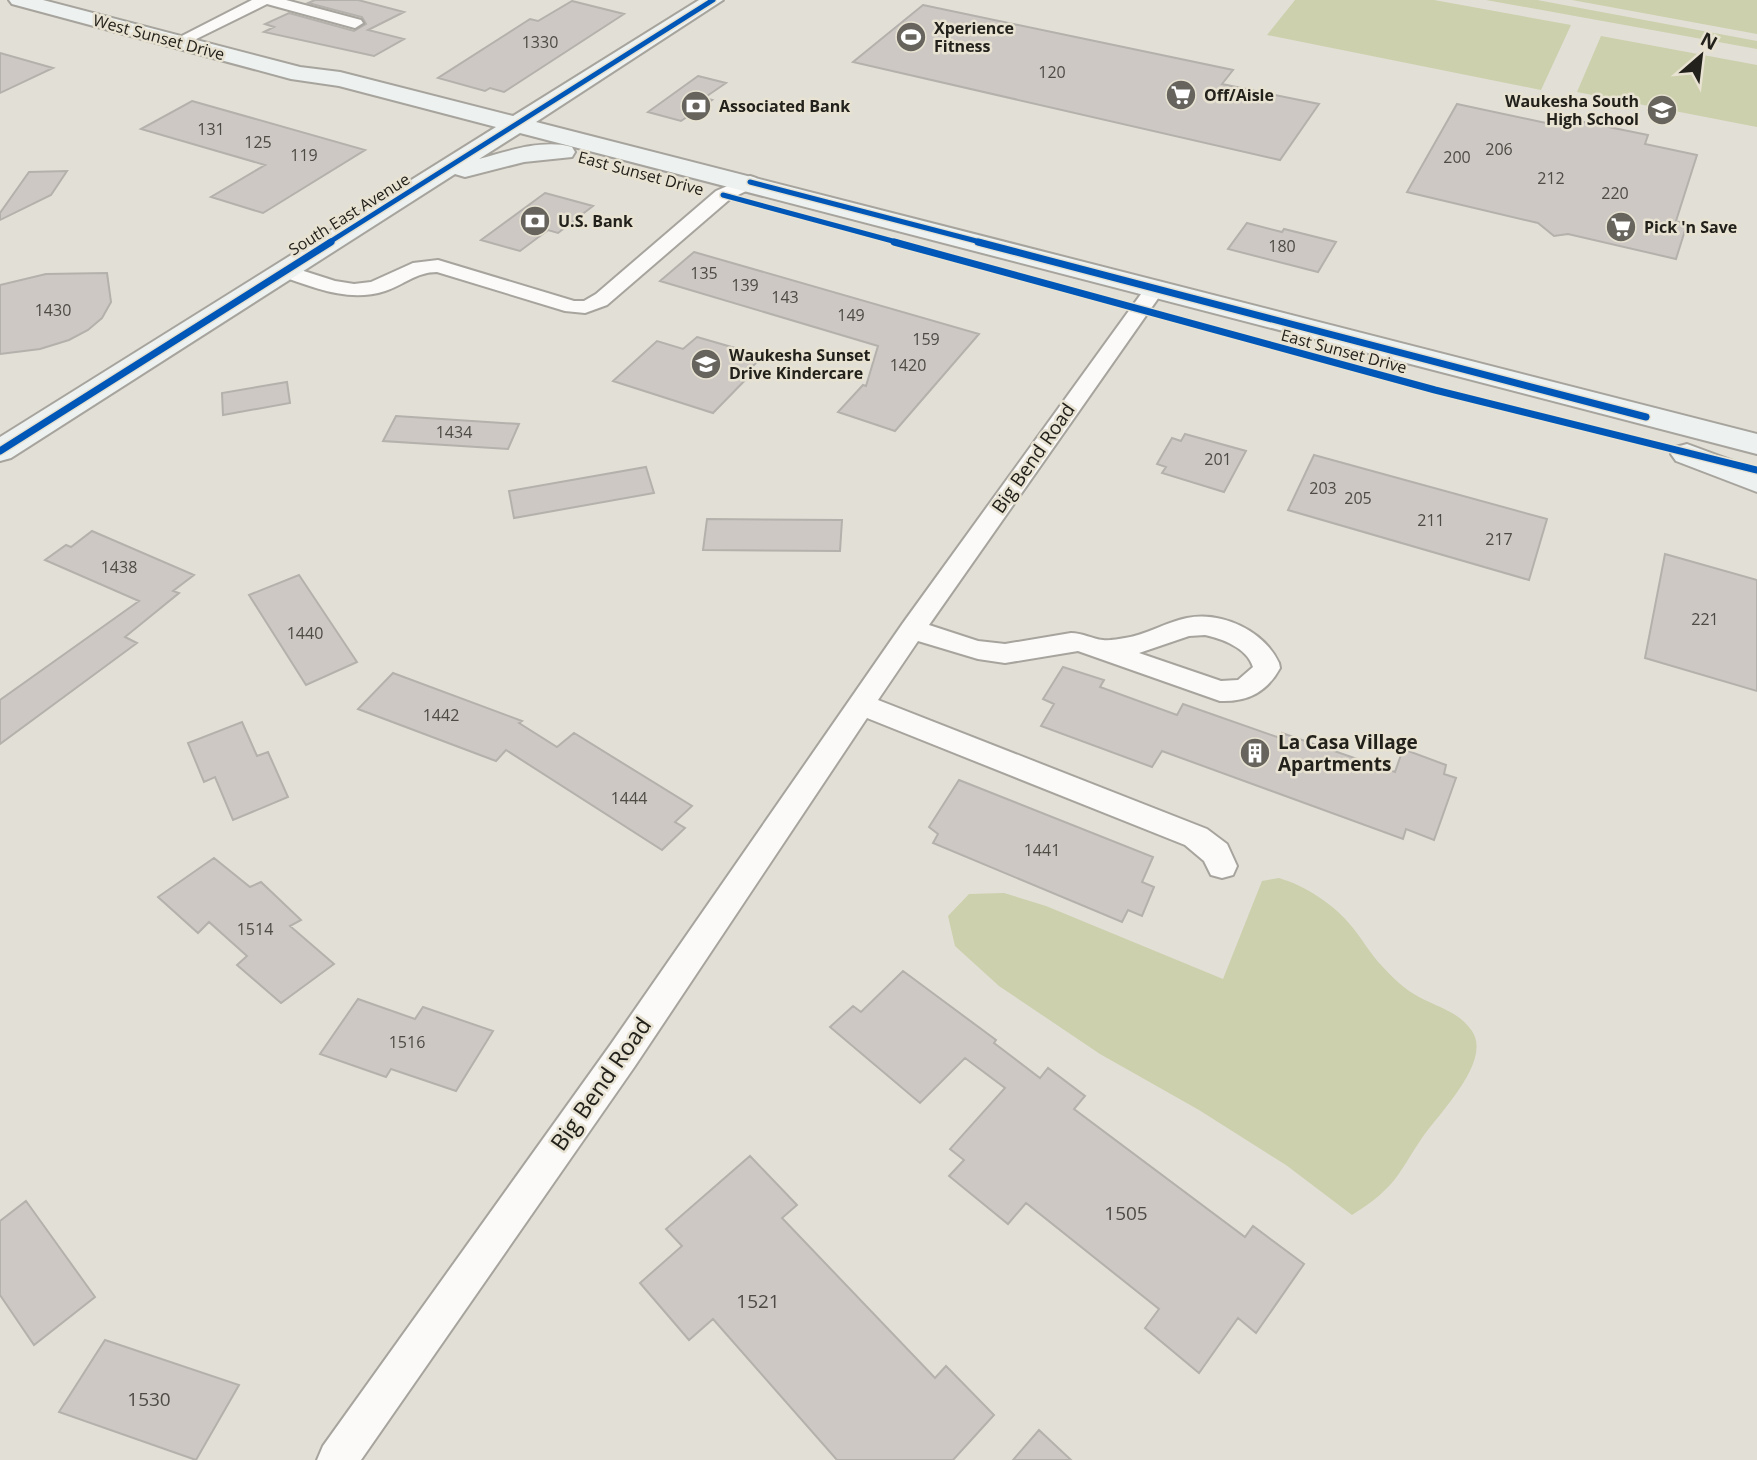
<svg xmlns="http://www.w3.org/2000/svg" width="1757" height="1460" viewBox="0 0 1757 1460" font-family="'Open Sans',sans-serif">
	<rect width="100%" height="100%" fill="#e2dfd6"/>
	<path fill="#ccd0ac" d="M1295 0H1434L1571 25 1541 90 1267 35Z
		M1486 0H1537L1757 41V49Z
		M1572 0H1757V34Z
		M1601 36 1757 65V127L1577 92Z
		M1279 878C1306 886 1335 905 1353 928 1363 940 1371 955 1382 966 1393 978 1404 989 1419 997 1439 1008 1458 1011 1472 1031 1493 1062 1436 1116 1420 1141 1410 1155 1402 1172 1390 1185 1379 1197 1366 1206 1352 1215L1286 1165 1199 1110 1100 1054 999 986 955 946 948 916 969 894 1004 893 1046 906 1223 979 1262 881Z"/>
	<path fill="#cdc8c3" stroke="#b4b0ab" stroke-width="2" d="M315 0H358L404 12 368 30 404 39 374 56 264 32 274 27 265 24 289 13 354 31 366 24 362 17 308 3Z
		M572 1 624 14 504 92 490 88 485 91 438 78 530 19 538 21Z
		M923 5 1233 70 1222 84 1319 104 1280 160 853 62Z
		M0 53 53 68 0 93Z
		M698 76 726 83 704 98 712 100 681 121 648 112Z
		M192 101 365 150 263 213 211 197 265 165 141 129Z
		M1457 104 1560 126 1564 118 1648 135 1645 144 1697 155 1676 221 1687 224 1676 259 1568 234 1554 236 1538 223 1407 192Z
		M67 171 51 195 0 220V213L29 172Z
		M545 193 593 206 558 233 548 230 520 251 481 240Z
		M1247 223 1282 232 1284 229 1336 242 1318 272 1228 249Z
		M694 252 979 334 895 431 838 412 863 385 866 386 878 346 660 281Z
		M107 273 111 302 102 318 88 330 69 340 40 349 0 354V285L46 274Z
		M697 337 763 356 749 370 754 371 713 413 613 381 657 341 683 349Z
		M287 382 290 403 223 415 222 393Z
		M396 416 519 424 508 449 383 441Z
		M1185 434 1246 451 1224 492 1162 473 1166 467 1157 464 1172 438 1181 441Z
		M1314 455 1547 519 1529 580 1288 510Z
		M646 467 654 493 514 518 509 491Z
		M707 519 842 520 840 551 703 550Z
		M92 531 194 575 173 591 179 593 125 637 137 643 0 744V700L139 601 45 560 66 545 71 547Z
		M1665 554 1757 580V691L1645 658Z
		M299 575 357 662 306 685 249 595Z
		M1063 667 1104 680 1100 687 1177 715 1183 704 1280 738 1282 733 1395 772 1403 749 1446 765 1444 774 1456 778 1434 840 1406 829 1403 839 1162 751 1152 767 1041 726 1054 704 1043 699Z
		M393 673 522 721 519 723 557 747 574 733 692 806 675 822 685 828 662 850 506 750 496 761 358 709Z
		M242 722 257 756 268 752 288 797 233 820 215 777 204 782 188 743Z
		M959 780 1153 857 1142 882 1154 887 1142 916 1128 910 1122 922 933 843 938 834 929 827Z
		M214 858 250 887 261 882 301 920 290 926 334 964 281 1003 237 965 247 956 209 922 198 933 158 897Z
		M903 971 996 1040 994 1043 1040 1078 1048 1068 1085 1096 1074 1109 1245 1237 1253 1226 1304 1264 1256 1333 1238 1318 1199 1373 1145 1328 1159 1309 1026 1203 1008 1224 949 1176 964 1160 950 1149 1005 1088 965 1058 920 1103 830 1027 853 1006 861 1012Z
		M358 999 415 1019 423 1007 493 1031 456 1091 391 1069 386 1077 320 1054Z
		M750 1156 797 1205 782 1218 935 1378 946 1366 994 1415 953 1460H837L713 1319 689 1340 640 1283 682 1246 666 1229Z
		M26 1201 95 1297 34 1345 0 1295V1221Z
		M105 1340 239 1385 196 1460 59 1412Z
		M1039 1430 1071 1460H1013Z"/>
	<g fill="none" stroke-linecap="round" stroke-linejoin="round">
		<g stroke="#a6a49d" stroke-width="4">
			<path id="street" d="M252 0H286L361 20 363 23 355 28 267 4 184 45 178 47 170 42Z
				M750 176 756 178 759 182 756 186 730 199 607 305 585 313 565 311 437 272C416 272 404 285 385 291 348 303 313 287 278 275L275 271 278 267 285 265 335 281 354 284 371 282 413 263 438 260 574 301H584L596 294 716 191Z
				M1156 281 1163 283 1166 287 929 625 978 641 1005 644 1071 633C1083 633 1092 639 1103 640 1109 641 1118 639 1125 638 1146 635 1166 622 1187 618 1222 611 1264 631 1279 663L1280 668C1267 692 1248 702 1220 701L1078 651 1005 663 978 659 918 641 878 700 1207 829 1227 844 1237 866 1233 875 1222 878 1211 875 1204 861 1185 845 867 718 635 1066 361 1460H317L323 1446 611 1044 903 623 1149 283ZM1205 635C1223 639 1247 648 1253 667L1238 680 1221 681 1139 653 1189 636Z"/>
		</g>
		<g stroke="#a6a49d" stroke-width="4">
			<path id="secondary" d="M9 0H43L300 67 340 72 513 116 699 0H723L536 122 1757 434V454L520 133 479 159C508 151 542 139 572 147L575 152 572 157 524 162 465 177 455 174 11 458 0 461V437L496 127 339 86 291 79 12 4Z
				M1687 444 1757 470V492L1676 461 1671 454 1676 447Z"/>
		</g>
		<use href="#street" fill="#fbfaf9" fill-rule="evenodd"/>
		<use href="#secondary" fill="#edf1f0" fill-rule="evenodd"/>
		<g stroke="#e7e2d1" stroke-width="8">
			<path id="cycleway-far1" d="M750 182 984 243
				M723 195 900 243
				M328 243 713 0"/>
		</g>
		<g stroke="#e7e2d1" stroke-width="10">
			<path id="cycleway" d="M894 242 1435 390 1757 470
				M978 242 1646 417
				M0 451 331 242"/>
		</g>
		<use href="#cycleway-far1" stroke="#0057b8" stroke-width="5"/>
		<use href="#cycleway" stroke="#0057b8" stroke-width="7"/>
	</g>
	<defs>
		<g id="stadium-disc" transform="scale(1.575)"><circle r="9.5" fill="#66645c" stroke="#e7e2d1"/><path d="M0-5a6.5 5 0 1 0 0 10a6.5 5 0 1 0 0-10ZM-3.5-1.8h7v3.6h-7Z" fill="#fff"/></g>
		<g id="supermarket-disc" transform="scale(1.575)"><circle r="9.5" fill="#66645c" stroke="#e7e2d1"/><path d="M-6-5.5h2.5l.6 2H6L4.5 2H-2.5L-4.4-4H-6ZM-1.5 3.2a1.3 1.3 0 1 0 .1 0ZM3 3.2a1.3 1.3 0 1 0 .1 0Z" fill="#fff"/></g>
		<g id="bank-disc" transform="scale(1.575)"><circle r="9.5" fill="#66645c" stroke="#e7e2d1"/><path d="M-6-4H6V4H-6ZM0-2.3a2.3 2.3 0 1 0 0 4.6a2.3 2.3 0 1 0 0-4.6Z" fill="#fff"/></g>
		<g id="school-disc" transform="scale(1.575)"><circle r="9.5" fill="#66645c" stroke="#e7e2d1"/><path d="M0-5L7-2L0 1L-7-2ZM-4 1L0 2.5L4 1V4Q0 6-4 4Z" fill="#fff"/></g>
		<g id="building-disc" transform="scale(1.575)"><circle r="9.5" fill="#66645c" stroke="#e7e2d1"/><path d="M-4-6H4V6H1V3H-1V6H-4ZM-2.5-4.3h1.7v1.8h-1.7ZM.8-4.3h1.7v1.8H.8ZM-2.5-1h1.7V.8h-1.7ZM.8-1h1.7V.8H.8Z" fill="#fff"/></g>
	</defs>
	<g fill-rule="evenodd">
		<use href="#stadium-disc" x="911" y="37"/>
		<use href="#supermarket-disc" x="1181" y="95"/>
		<use href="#bank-disc" x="696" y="106"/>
		<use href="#school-disc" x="1662" y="110"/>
		<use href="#bank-disc" x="535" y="221"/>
		<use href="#supermarket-disc" x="1621" y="227"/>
		<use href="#school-disc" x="706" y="364"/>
		<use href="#building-disc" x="1255" y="753"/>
	</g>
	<g text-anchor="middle" stroke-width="5" stroke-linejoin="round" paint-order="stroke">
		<g font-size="16" font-weight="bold" fill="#23211b" stroke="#e7e2d1" text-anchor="start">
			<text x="934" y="34">Xperience<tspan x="934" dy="18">Fitness</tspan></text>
			<text x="1204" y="101">Off/Aisle</text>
			<text x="1639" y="107" text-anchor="end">Waukesha South<tspan x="1639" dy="18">High School</tspan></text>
			<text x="719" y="112">Associated Bank</text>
			<text x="558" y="227">U.S. Bank</text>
			<text x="1644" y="233">Pick 'n Save</text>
			<text x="729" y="361">Waukesha Sunset<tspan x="729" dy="18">Drive Kindercare</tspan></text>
		</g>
		<g font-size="16" fill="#23211b" stroke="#e7e2d1">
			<text transform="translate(159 37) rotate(15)" y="6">West Sunset Drive</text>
			<text transform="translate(641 173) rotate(15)" y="6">East Sunset Drive</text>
			<text transform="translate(349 214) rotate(-32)" y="6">South East Avenue</text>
			<text transform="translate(1344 351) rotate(15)" y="6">East Sunset Drive</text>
		</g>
		<g font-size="16" fill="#4e4b45">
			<text x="540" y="48">1330</text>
			<text x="1052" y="78">120</text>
			<text x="211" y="135">131</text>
			<text x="258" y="148">125</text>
			<text x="1499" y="155">206</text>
			<text x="304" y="161">119</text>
			<text x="1457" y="163">200</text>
			<text x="1551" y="184">212</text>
			<text x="1615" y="199">220</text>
			<text x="1282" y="252">180</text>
			<text x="704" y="279">135</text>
			<text x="745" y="291">139</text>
			<text x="785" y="303">143</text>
			<text x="53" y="316">1430</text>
			<text x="851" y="321">149</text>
			<text x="926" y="345">159</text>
			<text x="908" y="371">1420</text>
			<text x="454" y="438">1434</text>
			<text x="1218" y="465">201</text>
			<text x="1323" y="494">203</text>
			<text x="1358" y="504">205</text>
			<text x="1431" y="526">211</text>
			<text x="1499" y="545">217</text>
			<text x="119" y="573">1438</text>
			<text x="1705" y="625">221</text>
			<text x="305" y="639">1440</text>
			<text x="441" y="721">1442</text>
			<text x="629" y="804">1444</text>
			<text x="1042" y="856">1441</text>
			<text x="255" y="935">1514</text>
			<text x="407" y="1048">1516</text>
		</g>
		<g font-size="19" fill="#23211b" stroke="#e7e2d1">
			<text transform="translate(1033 458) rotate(-55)" y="7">Big Bend Road</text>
		</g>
		<g font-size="19" font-weight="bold" fill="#23211b" stroke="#e7e2d1" text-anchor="start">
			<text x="1278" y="749">La Casa Village<tspan x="1278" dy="22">Apartments</tspan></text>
		</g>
		<g font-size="19" fill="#4e4b45">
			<text x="1126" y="1220">1505</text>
			<text x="758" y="1308">1521</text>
			<text x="149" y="1406">1530</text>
		</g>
		<g font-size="23" fill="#23211b" stroke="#e7e2d1">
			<text transform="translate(601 1084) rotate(-55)" y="8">Big Bend Road</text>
		</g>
	</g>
	<g transform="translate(1701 56) rotate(28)" stroke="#e7e2d1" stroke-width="5" paint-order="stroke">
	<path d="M0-5L12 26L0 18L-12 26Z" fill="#23211b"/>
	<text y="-10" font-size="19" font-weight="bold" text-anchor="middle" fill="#23211b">N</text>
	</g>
</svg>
